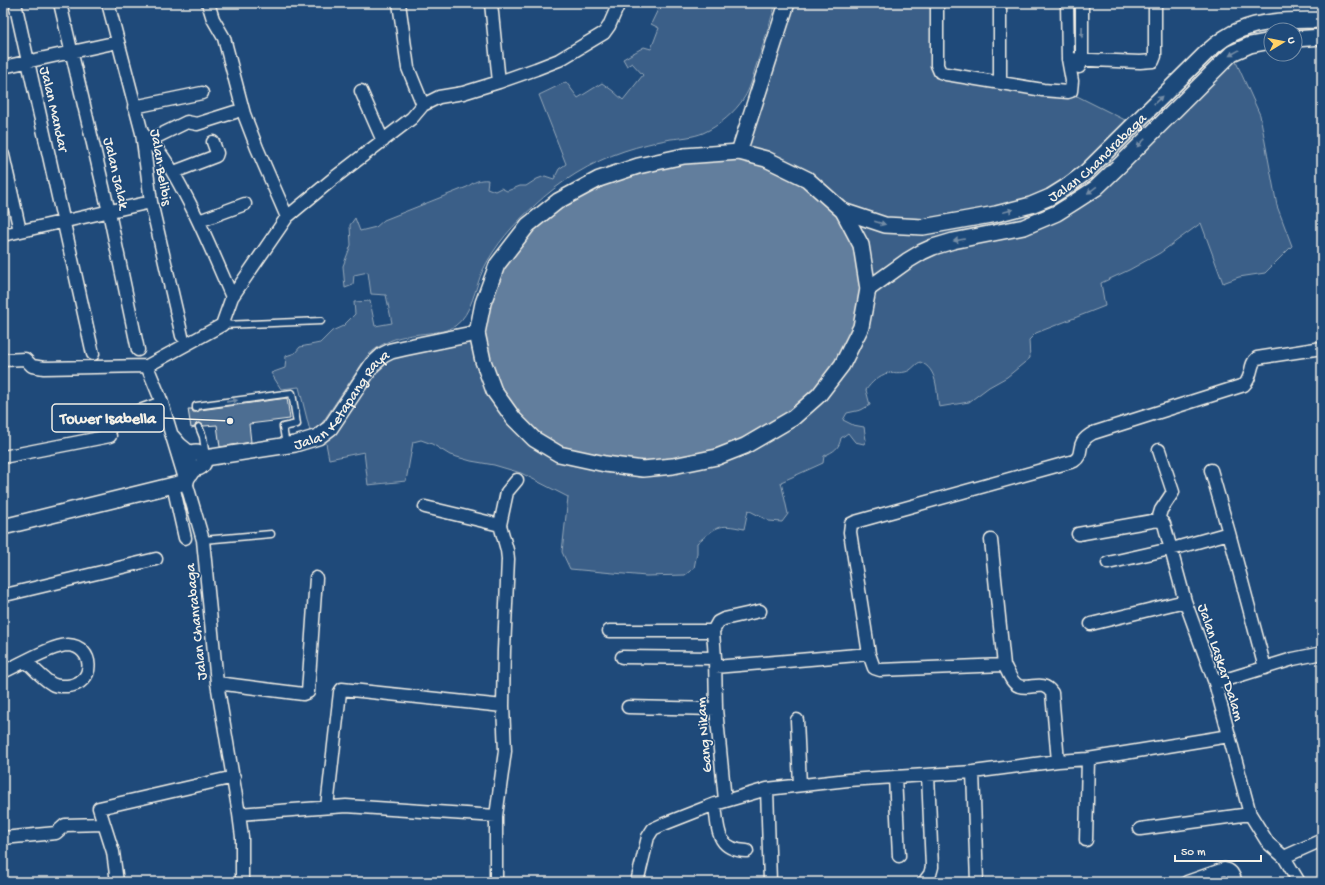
<svg xmlns="http://www.w3.org/2000/svg" width="1325" height="885" viewBox="0 0 1325 885" font-family="'Gochi Hand',sans-serif">
	<rect width="100%" height="100%" fill="#1f4a7a"/>
	<filter id="ink" filterUnits="userSpaceOnUse"><feTurbulence type="fractalNoise" baseFrequency=".025" numOctaves="2"/><feDisplacementMap in="SourceGraphic" scale="8" xChannelSelector="R" yChannelSelector="G"/><feConvolveMatrix kernelMatrix="1 2 1 2 8 2 1 2 1" color-interpolation-filters="sRGB"/></filter>
	<g filter="url(#ink)">
		<path fill="#3a5f88" stroke="#97a8b8" d="M661 3H776C769 25 763 47 755 69 752 79 750 89 744 98 735 112 719 126 703 133 693 137 681 138 671 139 655 142 639 146 624 151 591 162 559 182 534 206 514 224 495 245 483 270 475 287 472 314 455 326 448 331 438 332 429 333 403 336 389 337 368 355L322 423 317 428 310 431 299 387 281 389 271 373 285 368 286 356 295 353 300 347 320 343 332 331 343 326 355 314 354 302 370 301 375 326 392 323 386 295 371 294 368 272 354 275 353 285 345 288 343 266 351 245 350 225 355 218 360 231 376 227 384 220 467 187C474 182 479 179 488 180L487 188 495 191 501 188 507 191 520 186H526L537 179 545 176 554 179 559 169 566 164 539 95 566 82 578 98 602 83 613 91 623 100 643 75 632 63 627 66 623 59 644 47 651 49 659 28 651 24Z
			M787 3H937L940 72 1069 92 1133 124 1224 38 1322 20V37L1295 39V30H1271V41L1232 53 1260 115 1277 206 1292 246 1265 273 1239 277 1223 283 1201 223 1160 253 1129 270 1101 283 1105 306 1036 333 1029 340 1030 358 1007 377 989 387 969 402 939 407C936 390 938 369 920 362 916 364 914 367 910 370 904 374 895 372 888 373 879 375 871 383 866 390L870 405 861 410 847 413 843 420 853 425 864 427 866 440 864 444 855 442 848 433 841 438C839 449 834 451 824 456L823 463 781 482 788 514 782 522 769 521 748 510 744 529C717 523 717 527 697 543V553L694 568 685 575 646 576 570 569 562 552 568 497 521 473 494 465 471 461 450 455 432 444 421 440 413 442 406 481 368 485 364 452 329 459 324 433 383 355 477 333 739 152Z"/>
		<path fill="#627e9d" stroke="#9cacbb" d="M684 156 766 159 843 211 861 245V327L819 395 717 457 605 464 534 439 484 363 483 303 497 265 558 201Z"/>
		<path fill="#4d6e92" stroke="#f4f1e8" d="M287 398 290 419 249 424 251 442 220 447 217 425 204 426 199 423 196 424 195 427 191 428 188 409H192L193 412H196L200 410Z"/>
		<g fill="none" stroke-linecap="round" stroke-linejoin="round">
			<g stroke="#f4f1e8" stroke-width="9">
				<path id="service" d="M222 325 321 321
					M196 408V406L292 393 297 424 283 427 286 445
					M131 411 161 400
					M199 427 203 437 206 457
					M203 540 271 534"/>
			</g>
			<g stroke="#f4f1e8" stroke-width="15">
				<path id="minor" d="M15 3 93 354
					M60 3 109 212 138 350
					M108 3 142 133 151 202 182 336
					M208 3 213 19 224 38 244 114 257 148 287 217
					M399 3 408 68 423 105
					M491 3 499 82
					M937 3V65L940 72 946 74 1043 90 1068 92 1071 91 1072 81 1068 59 1067 3
					M1068 59 1140 62 1153 61 1155 56V3
					M3 67 118 42
					M1079 67 1082 61V3
					M1000 83V3
					M361 91 383 141
					M134 107 202 93
					M150 140 187 122 197 124 235 112
					M3 155 20 231
					M174 172 216 156 217 153 213 142
					M199 221 245 204
					M3 235 151 202
					M232 297 287 217 334 178 412 118 423 105 439 97 463 93 499 82 536 69 559 60 604 33 609 26 619 3
					M3 360 25 359 32 366 44 368 147 366 222 325 232 297C218 265 205 233 189 202 176 177 163 152 142 133
					M147 366 161 400 186 482 203 540 217 683 239 814 242 837V882
					M173 436 180 444 191 453
					M3 457 110 436
					M1211 470 1229 533 1265 668
					M186 482 195 469
					M173 485 185 538
					M425 507 500 525
					M1158 520 1161 510 1173 492 1159 450
					M1078 534 1158 520 1161 521 1164 524 1185 601 1215 683 1250 814 1268 843 1284 857 1299 882
					M991 540 1004 665C1008 671 1011 683 1019 686 1031 690 1043 679 1052 693L1058 761
					M1108 563 1179 547 1229 533
					M3 596 5 595 156 559
					M1091 624 1185 601
					M609 631H713L715 658 716 709 725 800
					M713 631 718 622 724 619 760 611
					M622 657 715 658
					M1004 665 880 670 874 668 869 654 850 532 851 524 855 522 1074 461C1086 453 1073 444 1093 433L1244 385C1253 377 1249 364 1257 358L1322 348
					M715 667 869 654
					M3 672C19 665 52 645 68 645 94 646 97 684 67 686 62 686 57 687 52 684 43 679 34 669 27 662
					M217 683 303 694 308 692 316 578
					M1215 683 1293 659 1322 653
					M628 707 716 709
					M797 720 800 785
					M973 772 977 882
					M895 777 899 856
					M767 789 770 882
					M715 804C718 829 716 850 747 851
					M327 807 340 692 342 689 503 706
					M239 814 346 806 496 816
					M1140 829 1250 814
					M3 838 56 833 65 825 104 824
					M1086 840 1088 759
					M1284 857 1322 840
					M117 882 113 852 99 808 234 777
					M496 882V816L505 751 503 706 504 650 508 559 507 550 500 525 507 492 517 480
					M637 882 648 837 653 829 664 824 715 804 767 789 848 780 973 772 1058 761 1088 759 1229 736
					M924 882 930 874 932 867 928 775
					M1187 882 1224 869C1232 870 1233 875 1236 882"/>
			</g>
			<g stroke="#f4f1e8" stroke-width="18">
				<g id="tertiary">
					<path d="M1295 39 1322 37"/>
					<path d="M739 152 766 159 807 179 843 211 861 245 868 289 861 327 842 365 819 395 793 418 745 446 717 457 673 466 643 469 605 464 559 454 534 439 514 419 494 391 483 361 477 333 483 303 497 265 528 225 558 201 599 179 638 166 684 156Z"/>
					<path d="M739 152 787 3"/>
					<path id="s1" d="M843 211 885 225 923 227 996 214 1031 205 1050 197 1066 187 1086 172 1207 52C1217 43 1227 35 1240 30 1265 19 1296 21 1322 20"/>
					<path d="M868 289 907 261 922 252 933 247 953 241 1024 227 1057 213 1076 201 1096 188 1121 164 1232 53 1250 45 1271 41"/>
					<circle cx="196" cy="460" r="8"/>
					<path id="s2" d="M205 458 295 444 318 437 330 428 372 365 383 355 391 351 404 348 477 333"/>
					<path d="M3 527 186 482"/>
				</g>
			</g>
			<use href="#service" stroke="#1f4a7a" stroke-width="6"/>
			<use href="#minor" stroke="#1f4a7a" stroke-width="12"/>
			<use href="#tertiary" stroke="#1f4a7a" stroke-width="15"/>
		</g>
		<defs><path id="oneway-solid" d="M-6-.8H1V-3.2L6.5 0L1 3.2V.8H-6Z"/></defs>
		<g fill="#748da6">
			<use href="#oneway-solid" transform="translate(1082 32) rotate(91)"/>
			<use href="#oneway-solid" transform="translate(1234 53) rotate(151)"/>
			<use href="#oneway-solid" transform="translate(1158 100) rotate(-44)"/>
			<use href="#oneway-solid" transform="translate(1141 143) rotate(135)"/>
			<use href="#oneway-solid" transform="translate(1092 190) rotate(144)"/>
			<use href="#oneway-solid" transform="translate(1008 211) rotate(-15)"/>
			<use href="#oneway-solid" transform="translate(880 223) rotate(16)"/>
			<use href="#oneway-solid" transform="translate(959 240) rotate(170)"/>
			<use href="#oneway-solid" transform="translate(232 401) rotate(-8)"/>
		</g>
	</g>
	<g text-anchor="middle" stroke-width="3" stroke-linejoin="round" paint-order="stroke">
		<g font-size="15" fill="#f4f1e8" stroke="#1f4a7a">
			<text transform="translate(55 109) rotate(77)" y="5">Jalan Mandar</text>
			<text dy="5" stroke="none"><textPath href="#s1" startOffset="275">Jalan Chandrabaga</textPath></text>
			<text transform="translate(162 167) rotate(81)" y="5">Jalan Belibis</text>
			<text transform="translate(117 173) rotate(77)" y="5">Jalan Jalak</text>
			<text dy="5" stroke="none"><textPath href="#s2" startOffset="158">Jalan Ketapang Raya</textPath></text>
			<text transform="translate(195 622) rotate(-96)" y="5">Jalan Chanrabaga</text>
			<text transform="translate(1222 662) rotate(72)" y="5">Jalan Laskar Dalam</text>
			<text transform="translate(703 735) rotate(-95)" y="5">Gang Nikam</text>
		</g>
	</g>
	<path fill="none" stroke="#f4f1e8" stroke-width="1.5" d="M230 421L164 418"/>
	<circle fill="#f4f1e8" stroke="#1f4a7a" stroke-width="1.5" cx="230" cy="421" r="4"/>
	<rect fill="#1f4a7a" stroke="#f4f1e8" stroke-width="1.5" x="52" y="404" width="112" height="28" rx="4"/>
	<g font-size="16" text-anchor="middle" font-weight="bold" fill="#f4f1e8">
		<text x="108" y="423">Tower Isabella</text>
	</g>
	<rect width="1325" height="885" fill="none" stroke="#1f4a7a" stroke-width="16"/>
	<rect x="8" y="8" width="1309" height="869" fill="none" stroke="#f4f1e8" stroke-width="1.5" filter="url(#ink)"/>
	<g transform="translate(1283 42) rotate(80)"><circle r="19" fill="#1f4a7a" stroke="#748da6"/>
	<path d="M0-3L7 15L0 10L-7 15Z" fill="#ffd166"/>
	<text y="-6" font-size="11" font-weight="bold" text-anchor="middle" fill="#f4f1e8">U</text>
	</g>
	<path d="M1175 855v6h86v-6" fill="none" stroke="#f4f1e8" stroke-width="2"/>
	<text x="1181" y="855" font-size="12" fill="#f4f1e8" stroke="#1f4a7a" stroke-width="3" paint-order="stroke">50 m</text>
</svg>
